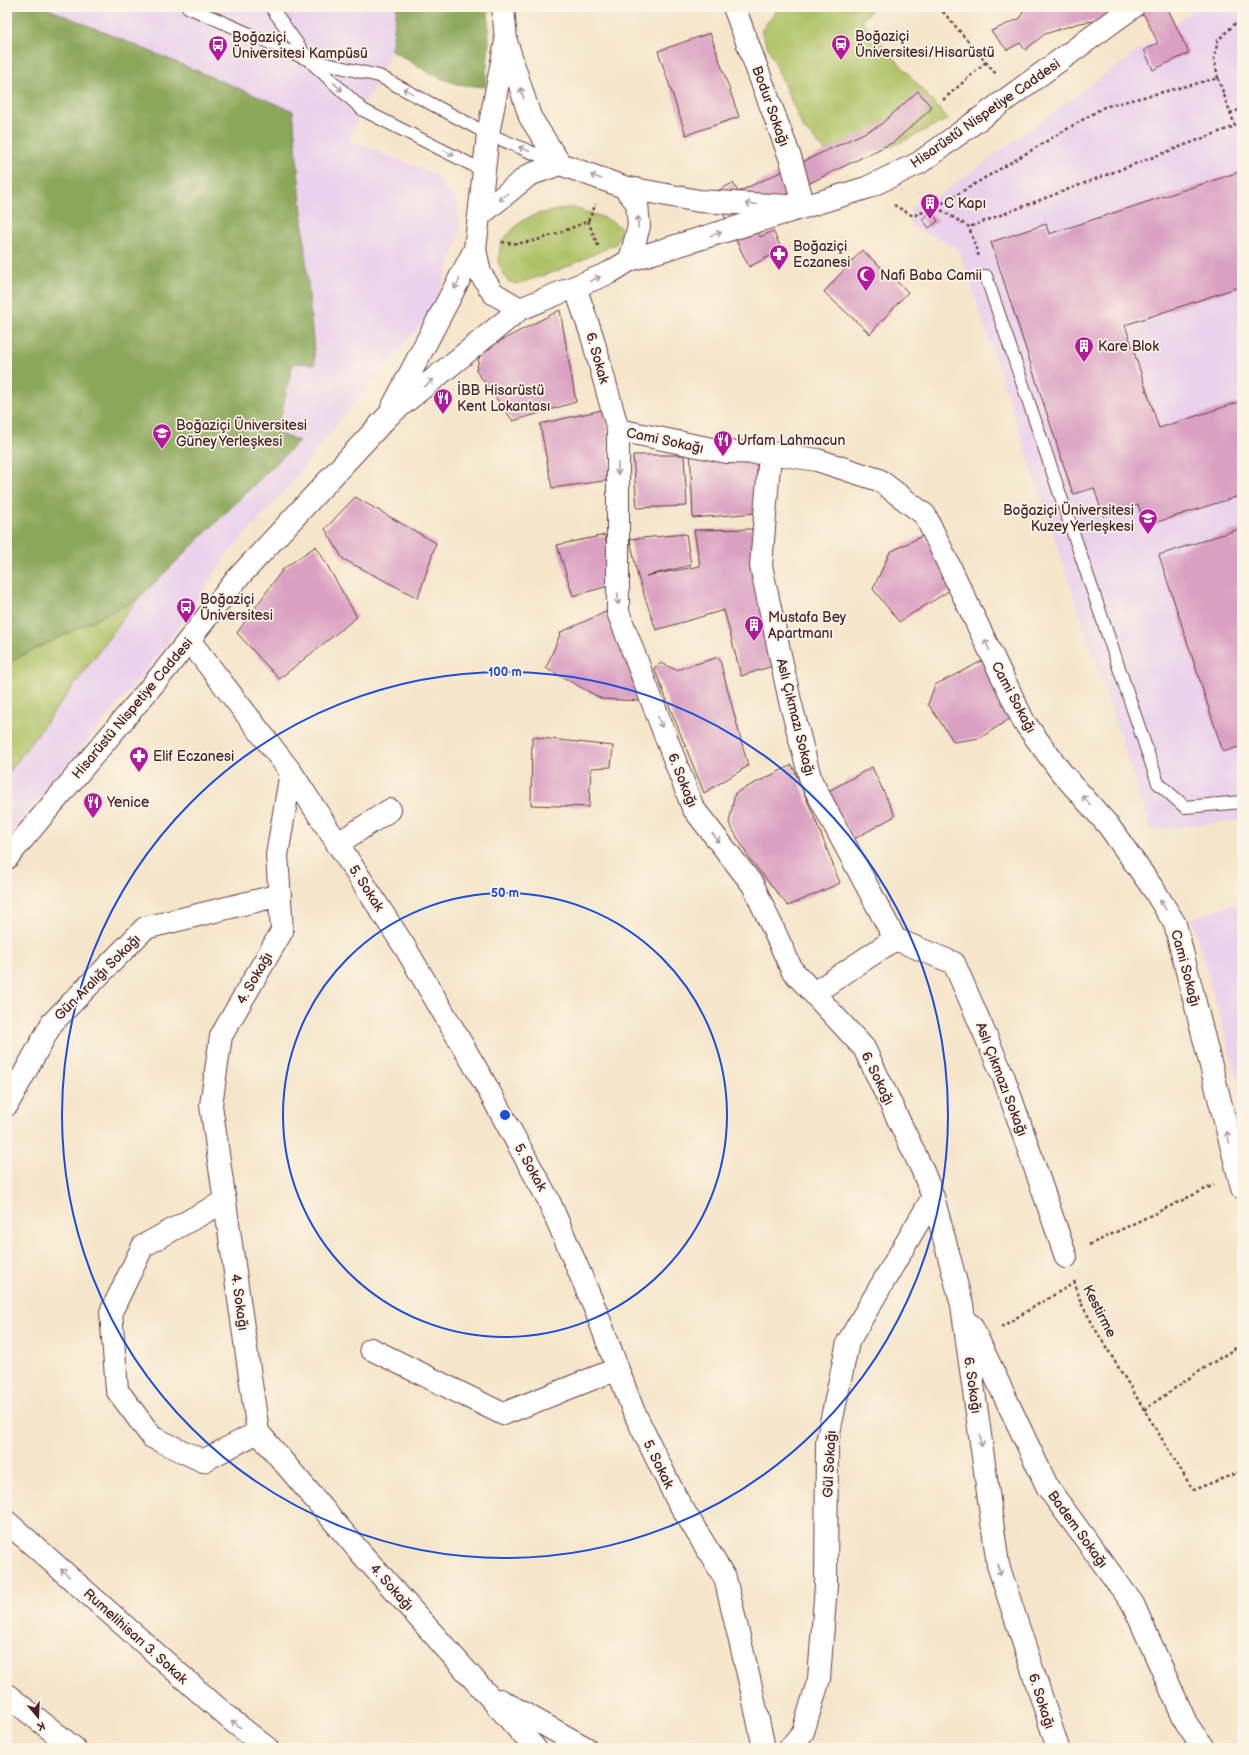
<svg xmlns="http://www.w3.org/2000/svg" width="1249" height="1755" viewBox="0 0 1249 1755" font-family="'Balsamiq Sans',sans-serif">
	<rect width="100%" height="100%" fill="#fcf5e5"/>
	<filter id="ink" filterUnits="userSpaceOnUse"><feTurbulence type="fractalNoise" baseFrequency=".025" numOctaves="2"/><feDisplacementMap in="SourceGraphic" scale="8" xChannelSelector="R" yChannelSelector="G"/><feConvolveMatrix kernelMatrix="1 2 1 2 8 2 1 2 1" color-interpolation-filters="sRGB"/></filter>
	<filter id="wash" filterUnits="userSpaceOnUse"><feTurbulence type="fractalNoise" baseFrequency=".012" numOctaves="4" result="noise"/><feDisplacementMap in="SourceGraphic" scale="16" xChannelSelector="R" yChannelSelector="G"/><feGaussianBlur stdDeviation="0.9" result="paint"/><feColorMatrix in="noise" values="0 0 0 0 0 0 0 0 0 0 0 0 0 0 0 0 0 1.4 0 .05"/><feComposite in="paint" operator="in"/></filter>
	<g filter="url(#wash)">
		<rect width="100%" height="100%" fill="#f5e5ca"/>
		<path fill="#ead1ec" d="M7 7H488L489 43 481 67 472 71 391 50 349 140 434 174 457 202 461 232 432 311 342 418 292 482 228 554 159 655 7 837Z
			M1198 7H1242V820L1151 830 959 249 911 226V207L933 200Z
			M1242 902V1095L1192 918Z"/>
		<path fill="#aec165" stroke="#7c7048" d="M779 7H876L861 20 948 119 893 146 836 162 803 128 761 31Z
			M571 207C589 213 610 217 623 230L616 244 557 271 516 284 507 281 498 262 501 242 521 221 537 214Z
			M138 599 7 775V663Z"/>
		<path fill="#8aa75a" stroke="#6a6342" d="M7 7H44L293 111 315 364 293 363 277 433 299 441 138 599 7 663Z
			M397 7H488L489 43 485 87 457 84 431 74 391 50Z"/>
		<g id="blocks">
			<path fill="#daa0c2" d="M1024 7H1167L1189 53 1153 70 1144 50 1158 43 1144 15 1079 23 1045 34 1025 50 1020 43 1007 50 991 31 1021 18Z
				M710 33 739 117 686 135 658 51Z
				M918 91 932 108 894 142 748 213 760 237 773 231 782 250 749 267 713 193 733 183 738 192 879 126Z
				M1242 171V286L1125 325 1159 428 1242 401V495L1145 526 1138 505 1103 516 1094 488 1073 494 991 242 1046 224 1049 234Z
				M931 212 938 221 929 228 922 219Z
				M862 250 908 292 870 334 824 292Z
				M560 310 576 402 513 421 476 371 481 351Z
				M606 409 611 480 552 488 540 424Z
				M690 447 757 448V513L693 518Z
				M633 455H684L687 506 637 508Z
				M355 497 436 543 418 598 343 559 325 529Z
				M1242 528V746L1223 752 1159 555Z
				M752 529 755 556 782 663 741 676 724 610 656 630 638 577 630 539 686 534 691 565 646 576 700 566 694 530Z
				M605 535 612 585 573 596 557 545Z
				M924 535 952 589 899 622 873 589 890 552Z
				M316 546 357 617 279 679 237 633 283 569Z
				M610 610 641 701 602 699 546 668 561 632Z
				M719 657 748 766 704 793 654 668 661 663 676 670Z
				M986 659 1014 716 980 738 954 742 928 704 935 685Z
				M532 737 613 746 611 767 591 768 589 807 531 805Z
				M792 765 816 821 840 883 788 906 749 858 729 823 735 793Z
				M872 767 895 816 854 839 827 792Z"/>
		</g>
	</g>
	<g filter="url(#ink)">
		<use href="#blocks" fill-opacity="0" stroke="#643d43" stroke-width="1"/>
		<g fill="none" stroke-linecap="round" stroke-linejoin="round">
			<g stroke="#643d43" stroke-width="14">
				<path id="lane" d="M188 7 309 60 379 76 488 134 557 163
					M271 7 309 60 363 110 484 171
					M986 276 1158 783 1185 807 1242 802"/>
			</g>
			<g stroke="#643d43" stroke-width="24">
				<path id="street" d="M503 7 506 41
					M734 7 791 160 804 207
					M479 216 488 134 506 41 530 117 560 164
					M575 287 592 336 618 430V612L693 808 753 885 792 970 864 1048 922 1169 933 1197 962 1305 998 1565 1058 1748
					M618 430 727 452 770 453 817 460 879 480 925 515 1024 722 1061 772 1108 825 1154 890 1175 924 1242 1188
					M770 453 761 566 790 701 811 781 895 939 814 993
					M189 640 291 772 406 949 484 1082 548 1199 596 1311 633 1410 676 1498 725 1578 751 1687 764 1748
					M291 772 277 855 282 931 221 1036 211 1105 258 1432 360 1552 535 1748
					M337 844 390 810
					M895 939 954 963 1004 1078 1066 1257
					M7 1105 52 1023 145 928 280 895
					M225 1201 143 1246 111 1312 117 1390 152 1437 203 1461 258 1432
					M971 1325 1048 1488 1133 1604 1186 1723 1203 1748
					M371 1349 503 1414 617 1369
					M7 1522 230 1719 267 1748
					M7 1695 74 1748
					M500 1700 586 1748
					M790 1748 803 1732 819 1679 826 1585 827 1442 848 1342 933 1197"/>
			</g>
			<g stroke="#643d43" stroke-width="24">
				<path id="secondary" d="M624 187 637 203 639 226 630 260
					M475 249 480 273 493 293 520 309
					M392 408 475 249 479 216 529 175 560 164 624 187 699 201 788 206
					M7 858 166 669 236 580 388 416 520 309 609 273 630 260 866 188 919 163 1133 7"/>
			</g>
			<path stroke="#643d43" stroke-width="2.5" stroke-dasharray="3 3" stroke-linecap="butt" d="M939 7 996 74
				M1218 78 1214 58 1218 40 1242 17
				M943 100 986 62
				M1230 113 1242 109
				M894 205 913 216 936 207 1104 107 1218 78 1235 126 969 227
				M936 207 969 227 979 257
				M588 221 599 248
				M502 242C527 248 564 231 588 221L596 204
				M1089 1245 1214 1185
				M1074 1281 1081 1303 1097 1332 1193 1490 1242 1471
				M1001 1327 1072 1284
				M1144 1410 1195 1374 1242 1344"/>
			<use href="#lane" stroke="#fff" stroke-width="12"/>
			<use href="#street" stroke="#fff" stroke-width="22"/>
			<use href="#secondary" stroke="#fff" stroke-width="22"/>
		</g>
		<defs><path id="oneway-shaft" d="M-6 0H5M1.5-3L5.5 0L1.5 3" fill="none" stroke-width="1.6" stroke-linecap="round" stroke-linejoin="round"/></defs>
		<g stroke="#ae9aa0">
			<use href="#oneway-shaft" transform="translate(338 87) rotate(43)"/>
			<use href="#oneway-shaft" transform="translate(408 91) rotate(-152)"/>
			<use href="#oneway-shaft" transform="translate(522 93) rotate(-107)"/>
			<use href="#oneway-shaft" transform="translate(524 149) rotate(-158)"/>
			<use href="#oneway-shaft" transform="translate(449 153) rotate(27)"/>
			<use href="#oneway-shaft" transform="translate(596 177) rotate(-160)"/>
			<use href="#oneway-shaft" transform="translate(503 197) rotate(141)"/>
			<use href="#oneway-shaft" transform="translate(751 204) rotate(-177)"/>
			<use href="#oneway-shaft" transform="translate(638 222) rotate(-90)"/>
			<use href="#oneway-shaft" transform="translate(716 234) rotate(-17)"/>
			<use href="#oneway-shaft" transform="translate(595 279) rotate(-24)"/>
			<use href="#oneway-shaft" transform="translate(457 284) rotate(118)"/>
			<use href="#oneway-shaft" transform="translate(429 383) rotate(-39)"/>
			<use href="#oneway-shaft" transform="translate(618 469) rotate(90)"/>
			<use href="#oneway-shaft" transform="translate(618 599) rotate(90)"/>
			<use href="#oneway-shaft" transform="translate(987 645) rotate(-116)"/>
			<use href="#oneway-shaft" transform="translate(660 722) rotate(69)"/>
			<use href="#oneway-shaft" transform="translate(1086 800) rotate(-132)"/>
			<use href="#oneway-shaft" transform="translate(716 838) rotate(52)"/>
			<use href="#oneway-shaft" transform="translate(1163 905) rotate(-121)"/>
			<use href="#oneway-shaft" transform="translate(1228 1137) rotate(-103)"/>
			<use href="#oneway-shaft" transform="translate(981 1441) rotate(82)"/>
			<use href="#oneway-shaft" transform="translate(999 1570) rotate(73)"/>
			<use href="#oneway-shaft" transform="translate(65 1573) rotate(-138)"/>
			<use href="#oneway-shaft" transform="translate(236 1724) rotate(-142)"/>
		</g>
	</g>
	<g fill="none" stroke="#1d4ed8" stroke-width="2">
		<circle cx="505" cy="1115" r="222"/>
		<circle cx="505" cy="1115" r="443"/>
	</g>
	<defs>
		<g id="station-pin" transform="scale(1)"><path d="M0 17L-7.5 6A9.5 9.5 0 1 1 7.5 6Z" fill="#b5179e" stroke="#fcf5e5"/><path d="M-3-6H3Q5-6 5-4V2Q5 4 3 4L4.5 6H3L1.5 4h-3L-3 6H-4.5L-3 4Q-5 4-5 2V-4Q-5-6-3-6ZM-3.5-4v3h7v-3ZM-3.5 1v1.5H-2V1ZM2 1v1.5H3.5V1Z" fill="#fff"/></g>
		<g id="bus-pin" transform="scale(1)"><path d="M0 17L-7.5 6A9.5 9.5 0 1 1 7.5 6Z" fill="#b5179e" stroke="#fcf5e5"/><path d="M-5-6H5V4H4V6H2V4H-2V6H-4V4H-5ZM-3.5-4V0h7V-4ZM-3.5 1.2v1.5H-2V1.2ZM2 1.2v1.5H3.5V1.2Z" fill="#fff"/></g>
		<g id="building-pin" transform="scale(1)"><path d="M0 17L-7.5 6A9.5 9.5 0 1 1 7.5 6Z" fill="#b5179e" stroke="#fcf5e5"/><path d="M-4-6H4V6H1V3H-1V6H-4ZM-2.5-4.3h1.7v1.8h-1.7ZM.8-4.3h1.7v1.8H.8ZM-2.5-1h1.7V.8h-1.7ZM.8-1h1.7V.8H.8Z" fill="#fff"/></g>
		<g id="pharmacy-pin" transform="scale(1)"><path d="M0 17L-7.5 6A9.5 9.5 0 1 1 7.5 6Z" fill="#b5179e" stroke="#fcf5e5"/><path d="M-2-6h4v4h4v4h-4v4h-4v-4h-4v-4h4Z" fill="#fff"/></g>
		<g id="mosque-pin" transform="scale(1)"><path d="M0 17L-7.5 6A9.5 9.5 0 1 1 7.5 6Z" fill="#b5179e" stroke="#fcf5e5"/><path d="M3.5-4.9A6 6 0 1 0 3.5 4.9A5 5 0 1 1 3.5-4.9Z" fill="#fff"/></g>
		<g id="restaurant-pin" transform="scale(1)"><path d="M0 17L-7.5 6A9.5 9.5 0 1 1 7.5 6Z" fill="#b5179e" stroke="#fcf5e5"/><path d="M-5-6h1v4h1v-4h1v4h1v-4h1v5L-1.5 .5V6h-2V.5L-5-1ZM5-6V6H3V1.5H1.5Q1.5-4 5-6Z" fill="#fff"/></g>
		<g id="university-pin" transform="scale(1)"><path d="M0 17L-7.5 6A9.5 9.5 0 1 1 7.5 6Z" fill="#b5179e" stroke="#fcf5e5"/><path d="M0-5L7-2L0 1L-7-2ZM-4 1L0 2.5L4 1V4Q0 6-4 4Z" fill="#fff"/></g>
	</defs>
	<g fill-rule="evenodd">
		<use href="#station-pin" x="841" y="44"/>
		<use href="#bus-pin" x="218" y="45"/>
		<use href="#building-pin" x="930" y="203"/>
		<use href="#pharmacy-pin" x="779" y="254"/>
		<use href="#mosque-pin" x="866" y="275"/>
		<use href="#building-pin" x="1084" y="346"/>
		<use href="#restaurant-pin" x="443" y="398"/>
		<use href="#university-pin" x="162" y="433"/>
		<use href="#restaurant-pin" x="723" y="440"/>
		<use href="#university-pin" x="1148" y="518"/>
		<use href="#bus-pin" x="186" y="607"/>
		<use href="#building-pin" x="754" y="625"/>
		<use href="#pharmacy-pin" x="139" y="756"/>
		<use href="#restaurant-pin" x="93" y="802"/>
	</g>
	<g text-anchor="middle" stroke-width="3.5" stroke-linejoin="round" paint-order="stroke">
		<g font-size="14" fill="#4a1f2b" stroke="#fcf5e5" text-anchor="start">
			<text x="855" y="41">Boğaziçi<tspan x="855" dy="16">Üniversitesi/Hisarüstü</tspan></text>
			<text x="232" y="42">Boğaziçi<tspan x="232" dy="16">Üniversitesi Kampüsü</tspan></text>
			<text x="944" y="208">C Kapı</text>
			<text x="793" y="251">Boğaziçi<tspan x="793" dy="16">Eczanesi</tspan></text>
			<text x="880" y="280">Nafi Baba Camii</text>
			<text x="1098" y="351">Kare Blok</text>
			<text x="457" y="395">İBB Hisarüstü<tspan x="457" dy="16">Kent Lokantası</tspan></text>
			<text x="176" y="430">Boğaziçi Üniversitesi<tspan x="176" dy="16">Güney Yerleşkesi</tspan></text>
			<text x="737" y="445">Urfam Lahmacun</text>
			<text x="1134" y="515" text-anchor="end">Boğaziçi Üniversitesi<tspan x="1134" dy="16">Kuzey Yerleşkesi</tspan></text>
			<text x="200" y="604">Boğaziçi<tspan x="200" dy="16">Üniversitesi</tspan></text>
			<text x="768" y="622">Mustafa Bey<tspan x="768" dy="16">Apartmanı</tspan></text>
			<text x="153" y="761">Elif Eczanesi</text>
			<text x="107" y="807">Yenice</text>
		</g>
		<g font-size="14" fill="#4a1f2b" stroke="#fcf5e5">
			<text transform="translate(771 106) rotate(70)" y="5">Bodur Sokağı</text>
			<text transform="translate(985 113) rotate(-35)" y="5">Hisarüstü Nispetiye Caddesi</text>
			<text transform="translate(598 358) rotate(74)" y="5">6. Sokak</text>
			<text transform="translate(665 440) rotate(12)" y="5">Cami Sokağı</text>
			<text transform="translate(1014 697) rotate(62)" y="5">Cami Sokağı</text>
			<text transform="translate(132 708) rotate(-50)" y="5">Hisarüstü Nispetiye Caddesi</text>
			<text transform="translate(796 717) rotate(76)" y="5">Aslı Çıkmazı Sokağı</text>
			<text transform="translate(683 780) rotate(68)" y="5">6. Sokağı</text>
			<text transform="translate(367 888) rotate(57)" y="5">5. Sokak</text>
			<text transform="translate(1186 968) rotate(75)" y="5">Cami Sokağı</text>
			<text transform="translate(97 977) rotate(-45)" y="5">Gün Aralığı Sokağı</text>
			<text transform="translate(254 978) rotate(-60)" y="5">4. Sokağı</text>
			<text transform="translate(878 1078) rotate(64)" y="5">6. Sokağı</text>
			<text transform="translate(1002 1079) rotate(69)" y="5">Aslı Çıkmazı Sokağı</text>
			<text transform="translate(531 1167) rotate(61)" y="5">5. Sokak</text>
			<text transform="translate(240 1302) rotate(82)" y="5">4. Sokağı</text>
			<text transform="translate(1100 1311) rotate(63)" y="5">Kestirme</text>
			<text transform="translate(973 1385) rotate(82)" y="5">6. Sokağı</text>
			<text transform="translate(659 1464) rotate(64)" y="5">5. Sokak</text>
			<text transform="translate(829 1464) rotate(-87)" y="5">Gül Sokağı</text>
			<text transform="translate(1078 1529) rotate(54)" y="5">Badem Sokağı</text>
			<text transform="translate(392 1587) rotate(48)" y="5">4. Sokağı</text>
			<text transform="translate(136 1636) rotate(42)" y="5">Rumelihisarı 3. Sokak</text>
			<text transform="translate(1042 1701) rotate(72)" y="5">6. Sokağı</text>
		</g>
	</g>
	<circle cx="505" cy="1115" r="6" fill="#1d4ed8" stroke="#fcf5e5" stroke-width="2"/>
	<g font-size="12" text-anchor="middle" font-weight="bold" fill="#1d4ed8" stroke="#fcf5e5" stroke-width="3.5" stroke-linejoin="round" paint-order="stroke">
		<text x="505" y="676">100 m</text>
		<text x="505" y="897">50 m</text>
	</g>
	<rect width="1249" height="1755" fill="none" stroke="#fcf5e5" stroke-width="24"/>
	<g transform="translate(38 1717) rotate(161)" stroke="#fcf5e5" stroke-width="3" paint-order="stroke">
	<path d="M0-3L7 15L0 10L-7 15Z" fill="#4a1f2b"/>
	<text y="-6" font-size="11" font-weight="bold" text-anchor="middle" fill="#4a1f2b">K</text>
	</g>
</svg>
